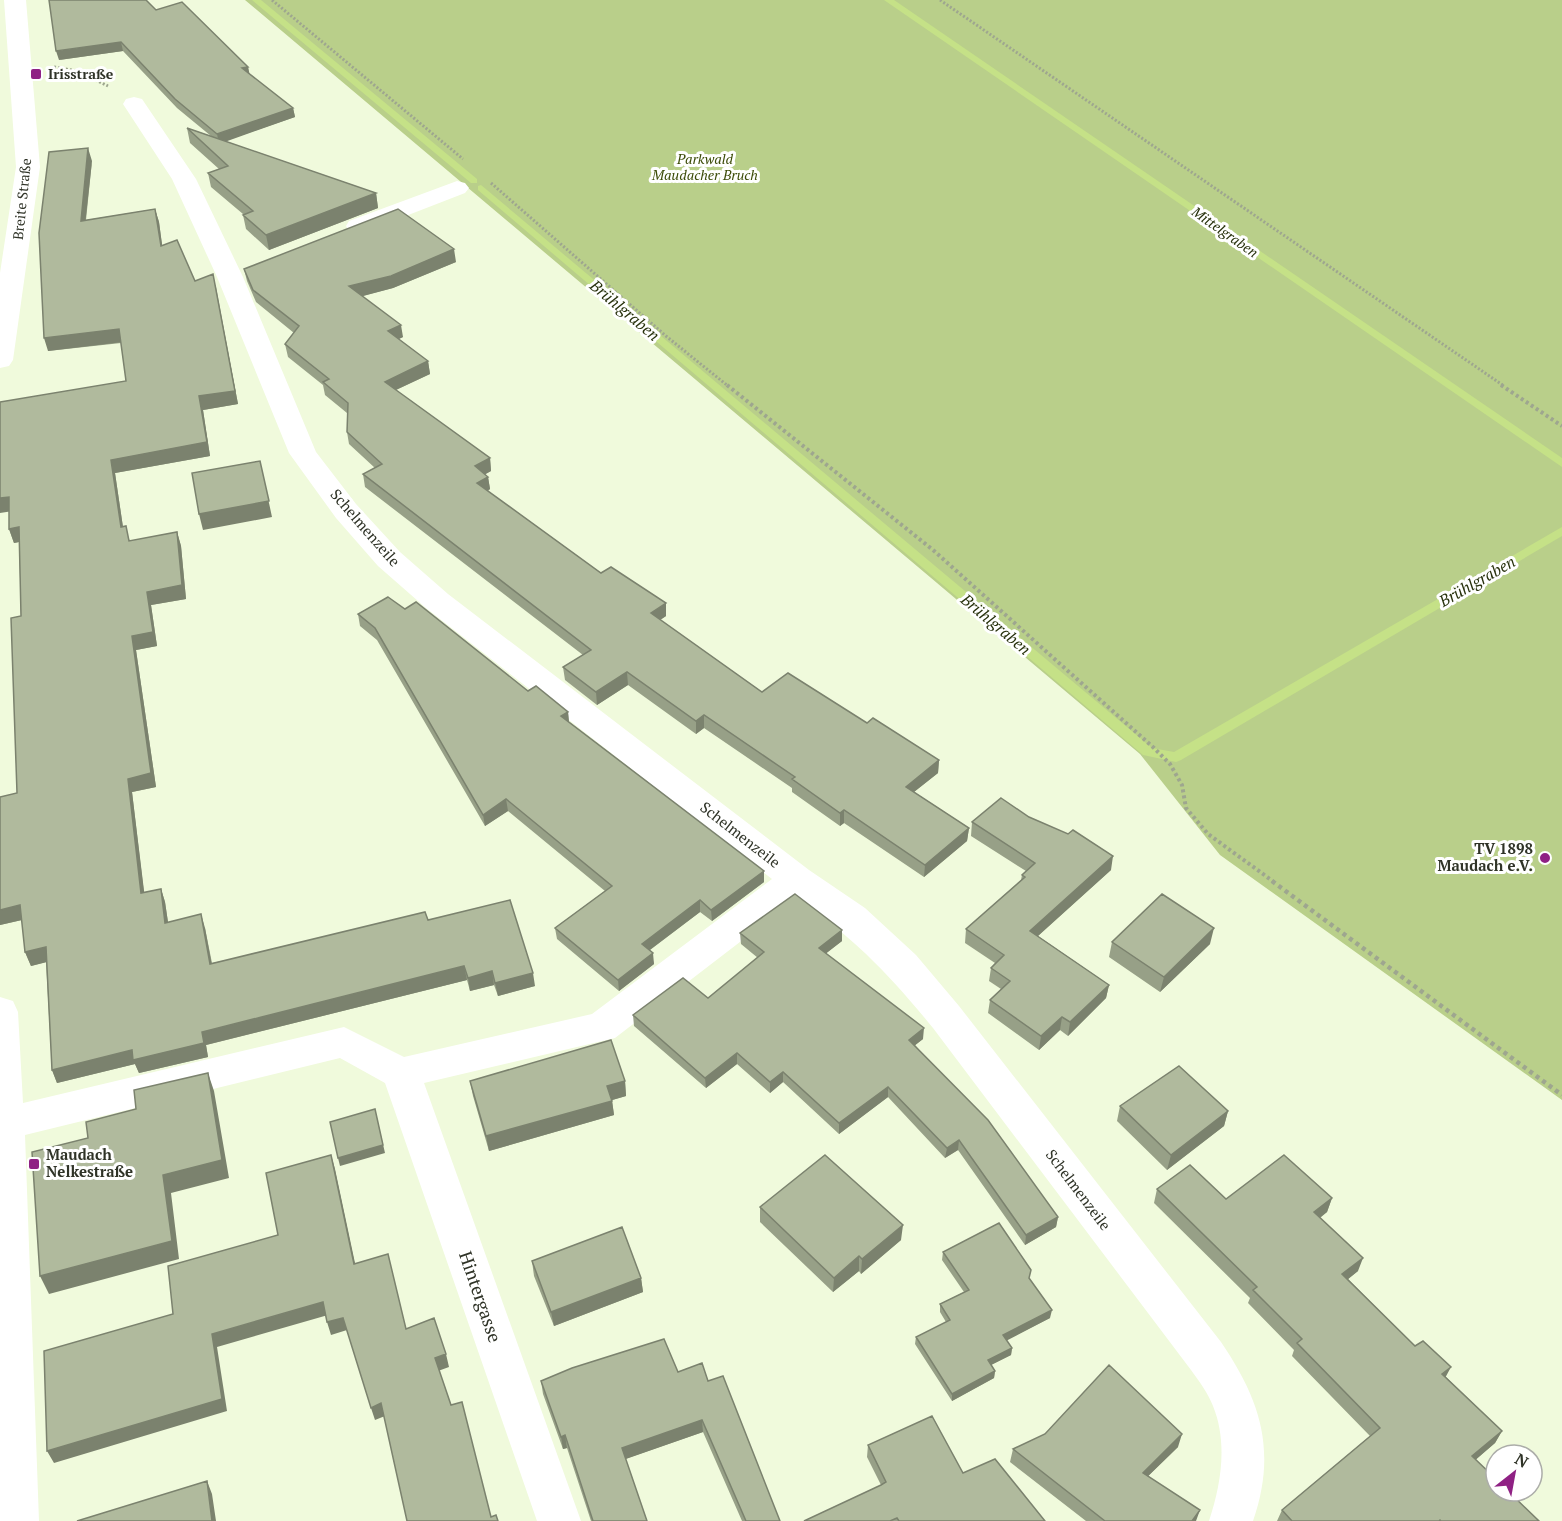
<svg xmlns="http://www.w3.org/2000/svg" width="1562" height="1521" viewBox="0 0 1562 1521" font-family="'PT Serif',serif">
	<rect width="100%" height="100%" fill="#f0fadc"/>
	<path fill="#b9cf8a" d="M245 0H1562V1100L1220 855 1140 754Z"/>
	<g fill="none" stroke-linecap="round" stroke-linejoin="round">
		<path fill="#c5e187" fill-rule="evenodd" d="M252 0H261L477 179V183H471Z
			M884 0H894L1562 458V467Z
			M481 185 1152 748 1174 752 1562 527V536L1181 760 1176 762 1143 755 478 190V186Z"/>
		<path stroke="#9ea68f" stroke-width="3" stroke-dasharray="2 2" stroke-linecap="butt" d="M272 0 463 159
			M940 0 1504 386
			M54 67 77 71 108 86
			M491 183 666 336 728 386"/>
		<path stroke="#9ea68f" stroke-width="4" stroke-dasharray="3 3" stroke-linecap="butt" d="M727 385 933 550 1154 748 1170 764 1182 785 1186 808 1208 834 1274 882
			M1501 385 1562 426"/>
		<path stroke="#9ea68f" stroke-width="4.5" stroke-dasharray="4 4" stroke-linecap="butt" d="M1272 881 1562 1095"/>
		<path fill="#fff" fill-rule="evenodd" d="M4 0H26L40 167 13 360 9 366 0 368V273L16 167Z
			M134 97 142 99 196 179 243 277 316 452 356 504 400 552 448 594 809 870 865 908 916 955 959 1006 1221 1342C1261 1401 1277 1451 1253 1521H1209C1221 1485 1228 1443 1213 1406 1208 1393 1199 1381 1191 1370L933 1028C889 974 854 938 797 898L615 1038 424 1083 581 1521H537L385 1083 340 1058 25 1135 39 1521H0V997L13 1001 18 1012 23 1103 344 1027 404 1057 592 1014 772 879 426 608 378 566 336 518 289 453 217 277 172 179 123 104 126 99Z
			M457 181 465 183 469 188 465 193 367 231 358 233 349 231 346 226 349 221Z"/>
	</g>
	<path fill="#97a087" d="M156 10 248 67 249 74 293 108 295 117 225 141 376 193 378 208 269 250 246 229 243 215V214L211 187 208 173 219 169 190 143 187 128 211 136 177 108 123 51 59 60Z
		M92 161 86 220 155 209 159 222 162 245 195 281 216 287 238 404 203 410 210 456 115 473 123 527 130 541 177 532 181 546 186 599 151 605 157 646 136 650 156 787 132 792 144 893 161 889 165 902 168 922 205 928 212 963 428 920 535 986 498 996 494 985 470 991 467 980 206 1045 208 1057 139 1073 135 1064 57 1083 52 1070 46 962 31 966 25 952 22 920 0 925V797L17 793 21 616 19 542 14 543 9 529 126 381 121 343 48 351Z
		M456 262 393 288 362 296 403 337 399 339 428 361 430 374 396 390 490 458 491 471 485 474 488 477 490 489 488 491 601 573 666 616 660 620 762 692 867 723 939 760 938 773 914 792 969 828 967 841 924 877 844 823 840 826 792 792V788L704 728 696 734 628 685 597 705 565 680 563 667 583 655 365 487 363 474 375 468 349 444 347 432V413L325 395 323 385 288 357 285 344 294 333 256 302 247 281 244 269Z
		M358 614 528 691 568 712 569 722 764 871V882L712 921 700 912 650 950 654 964 619 991 557 939 555 928 605 891 508 811 485 826 377 640 360 626Z
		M972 822 1111 870 1038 936 1109 985 1106 998 1068 1036 1060 1030 1039 1050 988 1013 990 1000 1001 989 989 981 991 968 995 963 965 943 966 929 1021 880 1022 875 1026 871 971 836Z
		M842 930V941L826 953 923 1039 915 1045 1058 1217 1056 1227 1025 1245 958 1150 945 1158 888 1097 839 1134 783 1082 770 1093 737 1064 706 1088 634 1026 633 1015 708 998 758 958 741 944 740 933Z
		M1112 942 1210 944 1160 992 1109 957Z
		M470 1081H625L626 1096 612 1100 614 1115 489 1151 473 1096Z
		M1120 1106 1228 1111 1224 1126 1167 1170 1117 1121Z
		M1157 1189 1226 1199 1332 1198 1327 1212 1320 1218 1358 1271 1348 1279 1446 1377 1502 1431 1495 1443 1475 1460 1539 1521H1277L1282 1510 1370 1436 1292 1356 1294 1350 1248 1303 1250 1298 1154 1203Z
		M760 1207 901 1240 861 1274 859 1271 833 1292 760 1222Z
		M943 1252 1029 1278 1050 1318 1006 1340 1012 1348 1011 1355 991 1365 995 1371 994 1378 952 1401 915 1344 916 1337 946 1322 940 1312V1304L964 1292 942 1260Z
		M532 1261 641 1278 643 1292 554 1326 534 1276Z
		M678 1372 708 1381 780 1521H742L703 1432 625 1459 647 1521H591L567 1448 563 1449 543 1394 541 1381Z
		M868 1445 963 1473 1045 1521H804L881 1485 867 1457Z
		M1178 1447 1148 1476 1196 1521H1086L1010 1462 1013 1449Z"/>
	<path fill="#7b826e" d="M121 42 123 51 59 60 56 51Z
		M248 67 250 76 242 68Z
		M293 108 295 117 219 144 217 134Z
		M88 148 92 161 84 234 81 221Z
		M376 193 378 208 269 250 266 235Z
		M155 209 159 222 164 259 161 246Z
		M454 249 456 262 393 288 352 299 349 286Z
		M213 274 238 404 203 410 210 456 115 473 125 541 121 527 111 460 199 396Z
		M401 325 403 337 390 343 388 331Z
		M119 329 123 342 48 351 44 338Z
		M428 361 430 374 387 394 385 382Z
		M490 458 491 471 477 479 475 466Z
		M260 461 272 517 203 530 199 514Z
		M488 477 490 489 479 495 477 483Z
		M9 497 13 511 0 513V498Z
		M19 527 24 541 14 543 9 529Z
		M177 532 181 546 186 599 151 605 157 646 136 650 156 787 132 792 146 907 141 893 128 779 132 636 147 592Z
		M666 603V616L651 626V613Z
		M627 672 628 685 597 705 596 692Z
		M568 712 569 723 561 716Z
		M704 715V728L696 734V721Z
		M939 760 938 773 905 799 906 787Z
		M506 799 508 811 485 826 483 815Z
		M844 810V823L840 826V813Z
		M969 828 967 841 924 877 925 865Z
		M1113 856 1111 870 1029 944 1030 931Z
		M764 871V882L712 921 711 910Z
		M161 889 165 902 170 936 165 923Z
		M700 900V912L643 955 642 944Z
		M20 905 26 919 0 925V910Z
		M201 914 205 928 214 977 210 964Z
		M1214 928 1210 944 1160 992 1164 977Z
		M842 930V941L819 959V948Z
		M46 947 51 961 31 966 25 952Z
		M653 953 654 964 619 991 618 980Z
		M464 966 467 980 206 1045 208 1057 139 1073 135 1064 57 1083 52 1070Z
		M492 971 494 985 470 991 468 978Z
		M533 973 535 986 498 996 495 983Z
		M1109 985 1106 998 1068 1036 1070 1022Z
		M1062 1017 1060 1030 1039 1050 1041 1036Z
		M924 1028 923 1039 909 1050V1040Z
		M737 1053V1064L706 1088 705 1078Z
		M783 1072V1082L770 1093V1082Z
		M208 1073 214 1091 229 1178 171 1193 179 1259 49 1294 40 1276 163 1175Z
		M625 1081 626 1096 609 1101 607 1086Z
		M888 1087V1097L839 1134V1123Z
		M612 1101 614 1115 489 1151 486 1136Z
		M375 1109 385 1153 340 1166 338 1158Z
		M1228 1111 1224 1126 1167 1170 1171 1155Z
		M959 1140 958 1150 945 1158 947 1148Z
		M331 1155 335 1169 358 1277 354 1264Z
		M1332 1198 1327 1212 1309 1226 1314 1212Z
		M1058 1217 1056 1227 1025 1245 1026 1235Z
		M903 1225 901 1240 861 1274 862 1259Z
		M859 1256V1271L833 1292 834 1278Z
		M1363 1258 1358 1271 1337 1288 1342 1274Z
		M641 1278 643 1292 554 1326 551 1312Z
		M323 1302 328 1315 217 1347 227 1411 54 1463 47 1451 212 1334Z
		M1052 1310 1050 1318 1002 1343 1003 1335Z
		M343 1318 347 1330 331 1335 327 1322Z
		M1012 1348 1011 1355 987 1367 988 1360Z
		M446 1354 449 1367 438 1371 435 1358Z
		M1451 1367 1444 1380 1442 1374Z
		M995 1371 994 1378 952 1401V1394Z
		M381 1403 385 1416 375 1420 371 1408Z
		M702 1420 703 1432 623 1460 622 1448Z
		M1502 1431 1495 1443 1465 1469 1472 1456Z
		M1182 1434 1178 1447 1139 1485 1143 1473Z
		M565 1435 567 1448 563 1449 561 1437Z
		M207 1481 212 1494 216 1521H212Z
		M1200 1510 1196 1521H1192Z"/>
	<path fill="#b0ba9d" stroke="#7b826e" stroke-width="1.5" d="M49 0H146L156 10 182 2 248 67 242 68 293 108 217 134 175 99 121 42 56 51Z
		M187 128 376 193 266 235 243 215 253 211 208 173 228 166Z
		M88 148 81 221 155 209 161 246 177 240 195 281 213 274 235 391 199 396 207 442 111 460 121 527 126 526 129 541 177 532 182 585 147 592 153 632 132 636 151 773 128 779 141 893 161 889 165 923 201 914 210 964 425 912 428 920 510 900 533 973 495 983 492 971 468 978 464 966 202 1032 204 1043 133 1060 132 1050 52 1070 46 947 25 952 20 905 0 910V797L17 793 11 618 21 616 19 527 9 529V497L0 498V402L126 381 119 329 44 338 39 233 49 152Z
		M398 209 454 249 391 276 349 286 401 325 388 331 428 361 385 382 490 458 475 466 488 477 477 483 601 573 611 567 666 603 651 613 762 692 788 673 867 723 873 718 939 760 906 787 969 828 925 865 844 810 840 813 792 779 795 777 704 715 696 721 627 672 596 692 563 667 591 650 363 474 382 464 347 432 348 403 323 382 329 379 285 344 299 326 253 290 244 269Z
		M260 461 269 501 199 514 192 473Z
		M388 597 405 609 416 602 528 691 536 686 568 712 561 716 764 871 711 910 700 900 642 944 653 953 618 980 555 928 612 886 506 799 483 815 375 628 358 614Z
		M1001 798 1029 817 1068 834 1073 830 1113 856 1030 931 1109 985 1070 1022 1062 1017 1041 1036 990 1000 1010 981 991 968 1004 955 966 929 1025 877 1022 875 1035 863 972 822Z
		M795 894 842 930 819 948 924 1028 909 1040 988 1120 1058 1217 1026 1235 959 1140 947 1148 888 1087 839 1123 783 1072 770 1082 737 1053 705 1078 633 1015 683 978 708 998 764 952 740 933Z
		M1162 894 1214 928 1164 977 1112 942Z
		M611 1040 625 1081 607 1086 612 1101 486 1136 470 1081Z
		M1179 1066 1228 1111 1171 1155 1120 1106Z
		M208 1073 222 1160 163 1175 172 1241 40 1276 32 1152 88 1138 86 1122 136 1109 134 1090Z
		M375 1109 383 1145 338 1158 330 1122Z
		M331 1155 354 1264 388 1254 406 1329 434 1318 446 1354 435 1358 451 1405 462 1402 491 1517 496 1515 498 1521H407L381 1403 371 1408 343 1318 327 1322 323 1302 212 1334 222 1399 47 1451 44 1351 173 1314 168 1266 278 1235 266 1173Z
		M825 1155 903 1225 862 1259 859 1256 834 1278 760 1207Z
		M1284 1155 1332 1198 1314 1212 1363 1258 1342 1274 1415 1346 1423 1341 1451 1367 1442 1374 1502 1431 1472 1456 1496 1479V1491H1508L1539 1521H1441L1440 1520 1439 1521H1292L1282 1510 1380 1428 1297 1343 1302 1339 1253 1290 1257 1287 1157 1189 1190 1165 1226 1199Z
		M999 1223 1031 1270 1029 1278 1052 1310 1003 1335 1012 1348 988 1360 995 1371 952 1394 916 1337 950 1320 940 1304 969 1290 943 1252Z
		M622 1227 641 1278 551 1312 532 1261Z
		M664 1339 678 1372 702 1363 708 1381 723 1376 780 1521H746L702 1420 622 1448 647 1521H593L565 1435 561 1437 541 1381 572 1368Z
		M1109 1365 1182 1434 1143 1473 1200 1510 1192 1521H1105L1013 1449 1045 1434Z
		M932 1416 963 1473 995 1459 1045 1521H899L897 1518 890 1521H804L881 1485 886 1482 868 1445Z
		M207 1481 212 1521H77Z"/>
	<g fill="#8f2184" stroke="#fff" stroke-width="2">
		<rect x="30" y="68" width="12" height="12" rx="3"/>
		<circle cx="1545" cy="858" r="6"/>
		<rect x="28" y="1158" width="12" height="12" rx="3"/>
	</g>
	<g text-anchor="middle" stroke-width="6" stroke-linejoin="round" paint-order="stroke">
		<g font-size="14" font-weight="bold" fill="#2f3327" stroke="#fff" text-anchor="start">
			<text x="48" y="79">Irisstraße</text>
		</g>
		<g font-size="14" font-style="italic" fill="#3b4b07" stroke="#fff">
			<text x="705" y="164">Parkwald<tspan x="705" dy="16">Maudacher Bruch</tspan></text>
		</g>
		<g font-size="14" fill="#2f3327" stroke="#fff">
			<text transform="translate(22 199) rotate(-84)" y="5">Breite Straße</text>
		</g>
		<g font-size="14" font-style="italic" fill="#28320d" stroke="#fff">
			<text transform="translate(1225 232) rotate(35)" y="5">Mittelgraben</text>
		</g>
		<g font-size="15" fill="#2f3327" stroke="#fff">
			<text transform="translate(365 528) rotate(49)" y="5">Schelmenzeile</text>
			<text transform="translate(740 835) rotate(38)" y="5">Schelmenzeile</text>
			<text transform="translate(1078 1190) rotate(53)" y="5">Schelmenzeile</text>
		</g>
		<g font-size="15" font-weight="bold" fill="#2f3327" stroke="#fff" text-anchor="end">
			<text x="1533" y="854">TV 1898<tspan x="1533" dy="17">Maudach e.V.</tspan></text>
			<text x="46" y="1160" text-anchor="start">Maudach<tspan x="46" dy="17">Nelkestraße</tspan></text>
		</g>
		<g font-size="16" font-style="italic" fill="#28320d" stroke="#fff">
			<text transform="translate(625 310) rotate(40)" y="6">Brühlgraben</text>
			<text transform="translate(1477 581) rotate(-30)" y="6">Brühlgraben</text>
			<text transform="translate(996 624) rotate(40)" y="6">Brühlgraben</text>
		</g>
		<g font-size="18" fill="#2f3327" stroke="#fff">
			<text transform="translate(480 1297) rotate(71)" y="6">Hintergasse</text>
		</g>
	</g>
	<g transform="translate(1514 1473) rotate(31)"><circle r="28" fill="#ffffff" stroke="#acada9" stroke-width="1.5"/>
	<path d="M0-4.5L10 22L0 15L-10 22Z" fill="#8f2184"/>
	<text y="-9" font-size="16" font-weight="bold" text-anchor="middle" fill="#2f3327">N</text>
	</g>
</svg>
